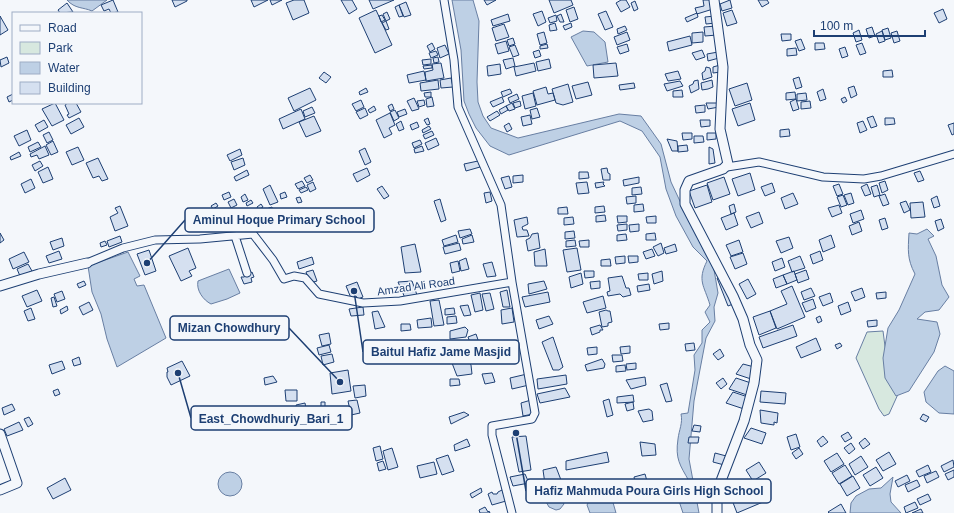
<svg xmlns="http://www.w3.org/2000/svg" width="954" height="513" viewBox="0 0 954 513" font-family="Helvetica,sans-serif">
	<rect width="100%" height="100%" fill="#f4f7fb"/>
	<path fill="#d7e8df" stroke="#687fa3" d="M883 331 886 354 899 392 889 414 884 416 879 409 856 358 867 332Z"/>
	<path fill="#bed0e5" stroke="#687fa3" d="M67 0H107L92 11C83 7 75 9 67 0Z
		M452 0H473L479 21 477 82 478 102 483 116 491 128 518 138 619 114 641 116 661 144 671 182 686 214 712 258 718 293 714 307 715 321 706 338 694 401 689 459 699 513H683L679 501 689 481C680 465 675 459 678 439 679 430 683 423 681 414L688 413 695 370 694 355 702 343V330L710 322 705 312 710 305C704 285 697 281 707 261L693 247 676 216 666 189 660 157 642 131 620 121 509 155 490 146 476 128 469 114 464 101 461 50Z
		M583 31 594 32 605 42 608 62 587 66 571 37Z
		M927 229 934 236 928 239 936 256 942 285 949 297 939 310 925 312 917 319 937 322 940 334 934 352 909 391 896 396 885 378 883 358 888 328 899 310 915 274C907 259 908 250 909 233L917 234Z
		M128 252 140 276 134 279 137 286 144 285 166 338 117 367 107 339 101 314 92 292 88 266Z
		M229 269 240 293 227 299 211 304C203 300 196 290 198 281Z
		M945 366 954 371V414L939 413 926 402 924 392 938 371Z
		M218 484a12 12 0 1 1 24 0a12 12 0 1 1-24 0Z
		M893 477 890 494 891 502 901 513H850L851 503 856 496 869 489 881 488Z
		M558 487 564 504 560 509 556 510 549 507 545 500 546 491Z
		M606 493 612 499 616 513H590L587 505 591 497Z"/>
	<path fill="#d5e0f0" stroke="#1d3f73" d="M113 0 118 12 111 13 109 9 104 11 101 5Z
		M172 0H187V1L175 7Z
		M251 0H268L254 7Z
		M270 0H282L272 5Z
		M294 0H304L309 13 293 20 286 3Z
		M341 0H352L357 9 349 14Z
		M369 0H394L373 9Z
		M484 0H496L487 5Z
		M549 0H571L573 5 554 13Z
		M621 0H626L630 7 621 12 616 3Z
		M703 0H711L713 9 697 14 695 8 704 6Z
		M730 0 732 8 722 11 720 4Z
		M758 0H767L769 3 762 7Z
		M635 1 638 9 634 11 631 3Z
		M406 2 411 15 404 17 399 5Z
		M67 3 73 12 60 13 58 10Z
		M399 5 403 16 399 17 395 7Z
		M574 7 578 19 570 22 566 10Z
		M943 9 947 19 939 23 934 13Z
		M376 10 392 45 375 53 359 18Z
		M732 10 737 23 727 26 723 13Z
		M542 11 546 22 538 26 533 14Z
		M606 11 613 27 605 30 598 14Z
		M387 12 390 19 386 21 383 14Z
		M697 13 698 17 687 22 685 18Z
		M508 14 510 21 493 26 491 20Z
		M561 14 564 22H560L557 16Z
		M382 15 385 20 381 22 379 16Z
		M556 15 557 21 550 23 548 18Z
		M0 16 8 30 0 35Z
		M715 16 716 23 706 24 705 17Z
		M386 21 389 29 386 30 382 23Z
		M555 23 557 30 550 31 549 25Z
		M571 23 572 27 565 30 563 26Z
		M504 24 509 37 496 41 492 28Z
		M625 26 627 30 618 34 617 29Z
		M716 26 717 35 705 36 704 27Z
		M872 27 875 36 869 38 866 29Z
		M888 28 891 38 885 40 882 30Z
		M859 30 862 40 856 42 853 33Z
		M882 31 885 41 879 43 876 34Z
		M897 31 900 41 894 43 891 33Z
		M544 32 547 43 540 45 537 34Z
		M627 32 630 40 617 45 614 37Z
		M703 32V42L692 43V33Z
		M781 34H791V40L782 41Z
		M690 36 692 45 669 51 667 42Z
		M513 38 515 44 509 46 507 40Z
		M801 39 805 49 799 51 795 41Z
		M506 41 509 51 498 54 495 44Z
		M432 43 435 49 430 52 427 46Z
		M815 43H824L825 49 815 50Z
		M862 43 866 53 860 55 856 45Z
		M547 44 548 48 540 49V46Z
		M627 44 629 51 620 54 617 47Z
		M445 45 449 54 440 58 437 48Z
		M515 45 519 55 513 57 509 47Z
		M845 47 848 56 842 58 839 49Z
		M796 48 797 55 787 56V49Z
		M539 50 541 56 535 58 533 52Z
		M702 50 705 57 696 60 692 53Z
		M436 51 438 55 431 58 429 53Z
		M718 52 719 58 708 61 707 54Z
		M7 57 9 63 1 67 0 60Z
		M438 57 439 62 434 63 433 58Z
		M513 58 515 66 506 69 503 60Z
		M431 59V64L423 65 422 60Z
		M549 59 551 68 538 71 536 62Z
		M441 63 444 78 426 81 425 72 433 70 432 64Z
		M534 63 536 71 516 76 514 67Z
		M616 63 618 76 594 78 593 65Z
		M500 64 501 74 488 76 487 66Z
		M432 65V68L424 69 423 66Z
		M720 65 721 72 713 73V67Z
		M706 67 710 68 712 77 703 80 702 73 705 71Z
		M892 70 893 77H883V71Z
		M424 71 426 80 409 83 407 75Z
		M678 71 681 79 668 81 665 74Z
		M324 72 331 77 326 83 319 78Z
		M799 77 802 87 796 89 793 79Z
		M451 78 453 87 441 88 440 80Z
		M438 80 439 89 421 91 420 83Z
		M698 80 699 89 691 93 689 86 693 84 694 81Z
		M712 80 713 87 708 89 702 90 701 83Z
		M680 81 683 86 667 91 664 84Z
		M588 82 592 95 576 99 572 86Z
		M634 83 635 88 620 90 619 85Z
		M747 83 752 100 735 106 729 89Z
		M568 84 573 102 563 105 556 103 552 89Z
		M854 86 857 95 851 98 848 88Z
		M546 87 548 94 553 93 555 100 537 105 533 91Z
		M310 88 316 100 294 111 288 98Z
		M366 88 368 92 360 95 359 92Z
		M510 89 512 93 503 97 501 92Z
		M823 89 826 99 820 101 817 92Z
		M682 90 683 97H673V91Z
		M431 92V97H425L424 93Z
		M795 92 796 99 786 100V93Z
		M533 93 536 106 525 109 522 96Z
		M806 93 807 100 797 101V94Z
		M13 94V100L9 102 7 97Z
		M517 94 519 99 510 103 508 98Z
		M432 97 434 106 427 107 426 99Z
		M502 97 504 102 493 107 490 102Z
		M845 97 847 101 843 103 841 99Z
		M414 98 419 109 412 111 407 101Z
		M796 99 799 109 793 111 790 102Z
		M361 100 364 107 356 111 352 104Z
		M424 100 425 105 419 107 417 101Z
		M520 101 521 106 515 108 513 103Z
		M810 101 811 108 801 109V102Z
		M55 103 64 120 52 126 42 109Z
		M68 103H76L81 112 69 118 67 115 69 114 65 105Z
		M512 103 515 109 509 111 506 106Z
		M706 103H720L719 107 708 109Z
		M750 103 755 120 738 126 732 109Z
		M392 104 394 109 390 111 388 106Z
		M705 105V112L696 113 695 106Z
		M374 106 376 110 370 113 368 110Z
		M506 106 508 110 501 114 499 110Z
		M312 107 315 113 305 117 303 111Z
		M365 108 368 115 360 119 356 112Z
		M537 108 540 117 532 119 530 110Z
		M301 109 305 119 283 129 279 119Z
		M405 109 407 114 399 117 397 112Z
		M395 110 399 118 394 121 390 112Z
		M497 111 500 115 490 121 487 117Z
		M390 113 395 125 389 128 392 134 384 138 376 120Z
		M530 115 532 124 523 126 521 117Z
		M314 116 321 131 306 137 299 122Z
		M873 116 877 126 871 128 867 118Z
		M79 118 84 127 71 134 66 125Z
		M428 118 430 124 427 125 424 120Z
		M885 118H894L895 124 885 125Z
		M44 120 48 127 39 132 35 125Z
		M700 120H710V126L701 127Z
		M401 121 404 129 399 131 396 124Z
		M863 121 867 130 860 133 857 123Z
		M417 122 419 127 412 130 410 125Z
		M509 123 512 129 507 132 504 126Z
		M954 123V134L952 135 948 125Z
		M429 126 431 129 423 133 422 130Z
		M789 129 790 136 780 137V130Z
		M27 130 31 140 19 146 14 136Z
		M432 131 434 135 425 139 423 135Z
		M49 132 53 140 47 143 43 135Z
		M682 133H692V139L683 140Z
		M707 133H716V139L707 140Z
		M694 136H703L704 142 694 143Z
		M436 138 439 145 428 150 425 143Z
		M667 139 677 141 678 151H672Z
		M420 140 422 144 414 148 412 143Z
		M53 141 58 152 51 155 46 145Z
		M38 142 41 147 30 152 28 147Z
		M687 145 688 151 678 152V146Z
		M45 146 49 155 39 159 37 155 31 157 30 154Z
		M422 146 424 151 415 153 414 149Z
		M78 147 84 160 72 165 66 152Z
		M709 147 713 149 715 163 709 164Z
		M365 148 371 162 365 165 359 151Z
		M240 149 242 155 230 161 227 155Z
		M19 152 21 156 11 160 10 157Z
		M98 158 108 179 102 181 99 176 93 178 86 163Z
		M243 158 245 165 234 170 231 162Z
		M40 161 43 166 35 171 32 165Z
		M478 161 480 167 466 171 464 164Z
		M48 167 53 179 43 183 38 172Z
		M367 168 370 175 357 182 353 174Z
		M607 168 608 173 610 174V180H603L601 169Z
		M247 170 249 175 236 181 234 177Z
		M920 171 924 180 918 182 914 173Z
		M579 172H588L589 178 579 179Z
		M750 173 755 190 738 196 732 179Z
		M310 175 313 180 307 183 304 178Z
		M523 175V182L513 183V176Z
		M509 176 512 187 505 189 501 178Z
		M639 177V183L624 186 623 180Z
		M724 177 730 194 713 200 707 183Z
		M31 179 35 188 25 193 21 184Z
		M302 181 305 186 298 189 295 184Z
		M885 181 888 190 882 193 879 183Z
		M313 182 316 189 310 192 307 185Z
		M587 182 589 193 578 194 576 183Z
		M604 182 603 184 605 186 596 188 595 183Z
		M772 183 775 192 765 196 761 187Z
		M839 184 843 194 837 196 833 186Z
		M867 184 871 194 865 196 861 187Z
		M270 185 278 202 270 205 263 189Z
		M707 185 712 202 695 208 689 191Z
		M877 185 880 195 874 197 871 187Z
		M382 186 389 196 384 199 377 189Z
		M306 187 308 190 301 193 299 190Z
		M641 187 642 194 632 195V188Z
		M229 192 231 197 224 200 222 195Z
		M285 192 287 197 281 199 280 194Z
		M490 192 492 201 486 203 484 193Z
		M793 193 798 204 785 209 781 198Z
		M851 193 854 203 848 205 844 195Z
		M245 194 248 200 243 202 241 197Z
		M885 194 889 204 883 206 879 196Z
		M843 195 847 205 841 207 837 197Z
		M636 196V203L627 204 626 197Z
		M937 196 940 206 934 208 931 199Z
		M300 197 302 202 298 203 296 198Z
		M234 199 237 205 231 208 228 202Z
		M440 199 446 220 441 222 434 201Z
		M251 200 253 203 247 206 246 203Z
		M906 201 910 210 904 213 900 203Z
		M923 202 925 217 911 218 910 203Z
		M216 203 218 206 213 209 211 206Z
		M261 204 263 207 258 210 257 207Z
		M643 204 644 211 634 212V205Z
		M734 204 736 212 731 214 729 206Z
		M839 205 842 213 832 217 828 208Z
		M120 206 128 226 115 231 110 217 118 213 115 208Z
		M604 206 605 212 595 213V207Z
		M272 207 275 218 269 220 266 209Z
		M567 207 568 214H558V208Z
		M861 210 864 219 853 223 850 214Z
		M759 212 763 223 751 228 746 217Z
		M734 213 738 225 726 230 721 218Z
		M605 215 606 221 596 222V216Z
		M617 216H627V222L618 223Z
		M656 216V223H647L646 217Z
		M527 217 528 224 522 227 523 230H527L529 236 517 237 514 220Z
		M573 217 574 224 564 225V218Z
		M885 218 888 228 882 230 879 220Z
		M941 219 944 228 938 231 935 221Z
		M859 222 862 231 852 235 849 226Z
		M627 224V230L618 231 617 225Z
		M639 224V231L630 232 629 225Z
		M470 229 472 234 460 238 458 231Z
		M574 231 575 238 565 239V232Z
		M0 233 4 240 0 243Z
		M538 233 540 248 528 251 526 240 530 238 532 234Z
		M655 233 656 240H646V234Z
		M626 234 627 240 617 241V235Z
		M456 235 458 242 444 246 442 240Z
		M472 235 474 242 463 244 462 239Z
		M831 235 835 247 823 252 819 240Z
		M120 236 122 242 109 247 107 241Z
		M789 237 793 248 781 253 776 241Z
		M62 238 64 246 53 250 50 242Z
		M575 240 576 246 566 247V241Z
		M589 240V247H580L579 241Z
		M739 240 743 252 731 256 726 245Z
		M105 241 107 245 101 247 100 243Z
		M459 243 461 250 445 254 443 247Z
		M661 243 664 253 658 256 653 247Z
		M415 244 421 272 405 273 401 247Z
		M675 244 677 251 666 254 664 248Z
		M188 248 196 268 189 271 192 276 181 281 169 256Z
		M577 248 581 270 567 272 563 250Z
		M545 249 547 266H535L534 252Z
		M652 249 655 256 646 259 643 252Z
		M149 250 156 271 145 275 137 254Z
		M59 251 62 259 49 263 46 256Z
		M820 251 823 260 813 264 810 255Z
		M24 252 29 262 13 269 9 259Z
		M743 253 747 264 735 269 730 257Z
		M625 256V263L616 264 615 257Z
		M628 256H638V262L629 263Z
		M800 256 805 268 792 272 788 261Z
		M312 257 314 264 299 269 297 262Z
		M466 258 469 269 461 271 459 261Z
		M782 258 785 267 775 271 772 262Z
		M610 259 611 266H601V260Z
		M458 261 460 271 452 273 450 263Z
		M492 262 496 276 487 277 483 264Z
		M28 264 32 271 20 276 17 269Z
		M313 270 317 281 310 283 306 272Z
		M806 270 809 279 798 283 795 274Z
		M584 271H594V277L585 278Z
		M662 271 663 281 654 284 652 274Z
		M794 271 797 280 787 284 783 275Z
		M252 272 254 277 251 278 252 282 244 284 241 277H244Z
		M581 273 583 284 571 288 569 277Z
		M648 273V280H639L638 274Z
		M726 274 738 302 728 306 717 278Z
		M783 275 787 284 776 288 773 279Z
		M622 276 626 288H629L631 295 623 297 620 294 608 296 607 292 610 291 608 278Z
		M748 279 756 294 747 299 739 284Z
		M84 281 86 285 79 288 77 284Z
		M412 281 417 295 405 298 398 282Z
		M544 281 547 289 529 294 528 284Z
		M600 281V288L591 289 590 282Z
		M357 282 363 297 358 299 356 296 351 298 346 286Z
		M649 284 650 290 638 292 637 286Z
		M792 286 805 317 777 329 770 311 787 304 781 291Z
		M811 288 815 296 804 300 801 292Z
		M862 288 865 297 855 301 851 292Z
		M37 290 42 301 27 307 22 296Z
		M507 290 510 307H503L500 292Z
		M62 291 65 299 57 302 54 294Z
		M548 292 550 302 525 307 522 297Z
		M886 292V298L877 299 876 293Z
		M480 293 483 310 475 312 471 295Z
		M490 293 494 309 486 311 482 294Z
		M830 293 833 302 823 306 819 297Z
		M603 296 606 308 587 313 583 302Z
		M54 297 57 306 53 307 51 298Z
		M813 299 816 308 806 312 802 303Z
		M439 300 444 325 434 326 430 301Z
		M89 302 93 310 83 315 79 307Z
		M848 302 851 311 841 315 838 306Z
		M468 305 471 315 464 316 460 306Z
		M67 306 68 310 61 314 60 310Z
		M363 307 364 315 351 316 349 309Z
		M31 308 35 319 28 321 24 311Z
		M454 308 455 314 445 315V309Z
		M512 308 514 322 502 324 501 310Z
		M606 310 608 311H610L612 322 608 323V326L602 327 599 312Z
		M378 311 385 327 375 329 372 312Z
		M770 311 776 328 759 335 753 317Z
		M456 316 457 323 447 324V317Z
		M549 316 553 324 539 329 536 320Z
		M820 316 822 321 818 323 816 318Z
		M431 318 432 327 418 328 417 320Z
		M877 320V326L868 327 867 321Z
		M669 323V329L660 330 659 324Z
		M401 324H410L411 330 401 331Z
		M600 325 603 330H600V332L592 335 590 328Z
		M793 325 797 336 763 348 759 337Z
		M465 327 468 330 466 337 450 339V331Z
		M329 333 331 344 322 346 319 335Z
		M476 334 483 354 475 355 468 337Z
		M553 337 563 367 559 370H553L542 342Z
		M816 338 821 350 801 358 796 347Z
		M694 343 695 350 686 351 685 344Z
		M840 343 842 346 837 349 835 345Z
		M329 345 331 352 319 355 317 348Z
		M630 346V353L621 354 620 347Z
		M597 347V354L588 355 587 348Z
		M720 349 724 356 718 360 713 354Z
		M332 354 334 362 323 365 321 356Z
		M612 355H622L623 361 613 362Z
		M79 357 81 364 74 366 72 360Z
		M602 359 605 364 604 368 587 371 585 365Z
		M468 360 471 365 472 374 457 376 452 363Z
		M62 361 65 369 52 374 49 365Z
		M182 361 190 376 171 385 167 377V372H168L167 368Z
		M636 363V369L627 370 626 364Z
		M743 364 758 368 754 380 736 374Z
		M625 365 626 371 616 372V366Z
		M348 370 351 391 332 394 330 373Z
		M492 373 495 382 485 384 482 374Z
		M527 374 529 385 512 389 510 378Z
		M566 375 567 384 538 389 537 379Z
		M273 376 277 382 265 385 264 378Z
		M645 377 646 385 631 389 626 380Z
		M723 378 727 384 721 389 716 383Z
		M736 378 751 383 747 395 729 389Z
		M450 379H459L460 385 450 386Z
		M667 383 672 401 666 402 660 385Z
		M365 385 366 396 355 398 353 386Z
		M565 388 570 397 540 403 537 394Z
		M58 389 60 394 55 396 53 391Z
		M285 390H297V401H286Z
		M761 391 786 393 785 404 760 402Z
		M733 392 748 397 744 409 726 403Z
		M633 395 634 402 617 403V397Z
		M609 399 613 415 607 417 603 401Z
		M357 400 360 413 351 415 348 401Z
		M531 400 533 414 523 416 521 403Z
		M321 402H325V410H321Z
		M633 402 634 409 627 411 625 404Z
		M305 403 309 425 300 427 296 405Z
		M12 404 15 410 4 415 2 408Z
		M649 409 652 411 653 420 643 422 638 411Z
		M760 410 778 413 777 423 774 422V425L761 423Z
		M464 412 469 415 451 424 449 417Z
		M923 414 929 417 926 422 920 419Z
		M29 417 33 424 28 427 24 419Z
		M19 422 23 430 7 436 4 429Z
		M694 425 701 426 700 432 692 431Z
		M751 428 766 433 762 444 744 438Z
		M848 432 852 438 845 442 841 436Z
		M796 434 800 447 791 450 787 437Z
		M526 436 531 470 519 472 512 437Z
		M823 436 828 442 821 447 817 441Z
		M689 437H699L698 443H688Z
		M865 438 870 444 863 449 859 443Z
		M467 439 470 446 455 451 454 445Z
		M640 442 655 444 656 455 642 456Z
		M851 443 855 449 849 454 844 448Z
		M380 446 383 459 376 461 373 448Z
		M392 448 398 467 388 470 383 451Z
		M799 448 803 454 796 459 792 453Z
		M607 452 609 462 566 470V461Z
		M889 452 896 464 883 471 876 460Z
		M715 453 730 457 728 466 713 462Z
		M837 453 844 464 831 472 824 461Z
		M448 455 454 471 442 475 436 459Z
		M861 456 868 467 855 475 849 464Z
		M953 460 954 467 944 472 941 466Z
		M383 461 386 469 379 471 377 463Z
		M434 462 437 474 420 478 417 466Z
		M759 462 766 473 753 481 746 470Z
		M845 465 852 476 839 484 832 473Z
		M928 465 931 472 919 477 916 471Z
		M556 467 561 480 545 484 543 470Z
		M876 467 883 478 870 486 863 475Z
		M954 470V477L948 480 945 474Z
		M936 471 939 477 927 483 924 476Z
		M525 474 529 483 513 486 510 477Z
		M645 474 647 481H644L646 484 636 486 634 477Z
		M907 475 910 481 898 487 895 481Z
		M853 476 860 488 847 496 840 484Z
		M65 478 71 490 53 499 47 488Z
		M917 480 920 486 908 492 905 485Z
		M481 488 482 492 472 498 470 494Z
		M758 489 763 502 737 513 732 500Z
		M502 490 506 501 492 505 488 494 492 492 493 494H497L498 492Z
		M928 494 931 500 920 505 917 499Z
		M915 502 918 508 906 513 904 507Z
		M841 504 846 513H829L828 512Z
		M485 507 488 512 489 511 490 513H480L479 510Z
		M921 509 923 513H912Z"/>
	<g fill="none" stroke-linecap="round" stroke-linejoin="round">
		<g stroke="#1d3f73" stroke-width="9">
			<path id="street" d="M444 0 454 60 458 107 501 205 512 282
				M727 167 759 162 823 177 864 179 881 176 954 154
				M235 236 247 273
				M87 263 123 248 155 240 200 239 253 234 273 260 284 279 294 276 305 278 319 294 363 303 400 301 512 282 535 413 532 419 492 426V435L512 513"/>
		</g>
		<g stroke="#1d3f73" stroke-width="11">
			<path id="secondary" d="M714 0 723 67 720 129 728 164 723 169 689 181 685 190V204L733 296 743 319 750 345 757 360 754 383 744 421 719 486 717 501V513
				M0 286 39 274 87 263
				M0 434 17 483 0 490"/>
		</g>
		<use href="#street" stroke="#f4f7fb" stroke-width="7"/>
		<use href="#secondary" stroke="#f4f7fb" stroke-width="9"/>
	</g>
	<g text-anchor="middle" stroke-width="3" stroke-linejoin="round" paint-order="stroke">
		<g font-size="11" fill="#1d3f73" stroke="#f4f7fb">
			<text transform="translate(416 286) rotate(-8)" y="4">Amzad Ali Road</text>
		</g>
	</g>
	<path fill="none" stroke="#1d3f73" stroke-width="1.5" d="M147 263L185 220M340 382L289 328M354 291L363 352M178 373L191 418M516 433L526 491"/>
	<g fill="#1d3f73" stroke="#f4f7fb" stroke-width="1.5">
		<circle cx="147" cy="263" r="4"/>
		<circle cx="340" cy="382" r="4"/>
		<circle cx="354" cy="291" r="4"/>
		<circle cx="178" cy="373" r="4"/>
		<circle cx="516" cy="433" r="4"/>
	</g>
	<g fill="#f4f7fb" stroke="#1d3f73" stroke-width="1.5">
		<rect x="185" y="208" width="189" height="24" rx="4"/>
		<rect x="170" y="316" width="119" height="24" rx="4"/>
		<rect x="363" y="340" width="156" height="24" rx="4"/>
		<rect x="191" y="406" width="161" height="24" rx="4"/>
		<rect x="526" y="479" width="245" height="24" rx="4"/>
	</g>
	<g font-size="12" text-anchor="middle" font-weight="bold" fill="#1d3f73">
		<text x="279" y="224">Aminul Hoque Primary School</text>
		<text x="229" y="332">Mizan Chowdhury</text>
		<text x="441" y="356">Baitul Hafiz Jame Masjid</text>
		<text x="271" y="423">East_Chowdhuriy_Bari_1</text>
		<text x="649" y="495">Hafiz Mahmuda Poura Girls High School</text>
	</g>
	<rect x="12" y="12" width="130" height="92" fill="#f4f7fb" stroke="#9eadc5"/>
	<rect x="20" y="25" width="20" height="6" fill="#f4f7fb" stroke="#9eadc5"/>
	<text x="48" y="32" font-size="12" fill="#1d3f73">Road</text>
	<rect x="20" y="42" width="20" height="12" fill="#d7e8df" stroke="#9eadc5"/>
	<text x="48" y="52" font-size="12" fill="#1d3f73">Park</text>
	<rect x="20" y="62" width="20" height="12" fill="#bed0e5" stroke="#9eadc5"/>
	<text x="48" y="72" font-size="12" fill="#1d3f73">Water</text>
	<rect x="20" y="82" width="20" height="12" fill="#d5e0f0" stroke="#9eadc5"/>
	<text x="48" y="92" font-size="12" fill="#1d3f73">Building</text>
	<path d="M814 30v6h111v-6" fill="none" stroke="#1d3f73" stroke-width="2"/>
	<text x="820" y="30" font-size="12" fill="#1d3f73" stroke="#f4f7fb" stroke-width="3" paint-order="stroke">100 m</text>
</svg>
